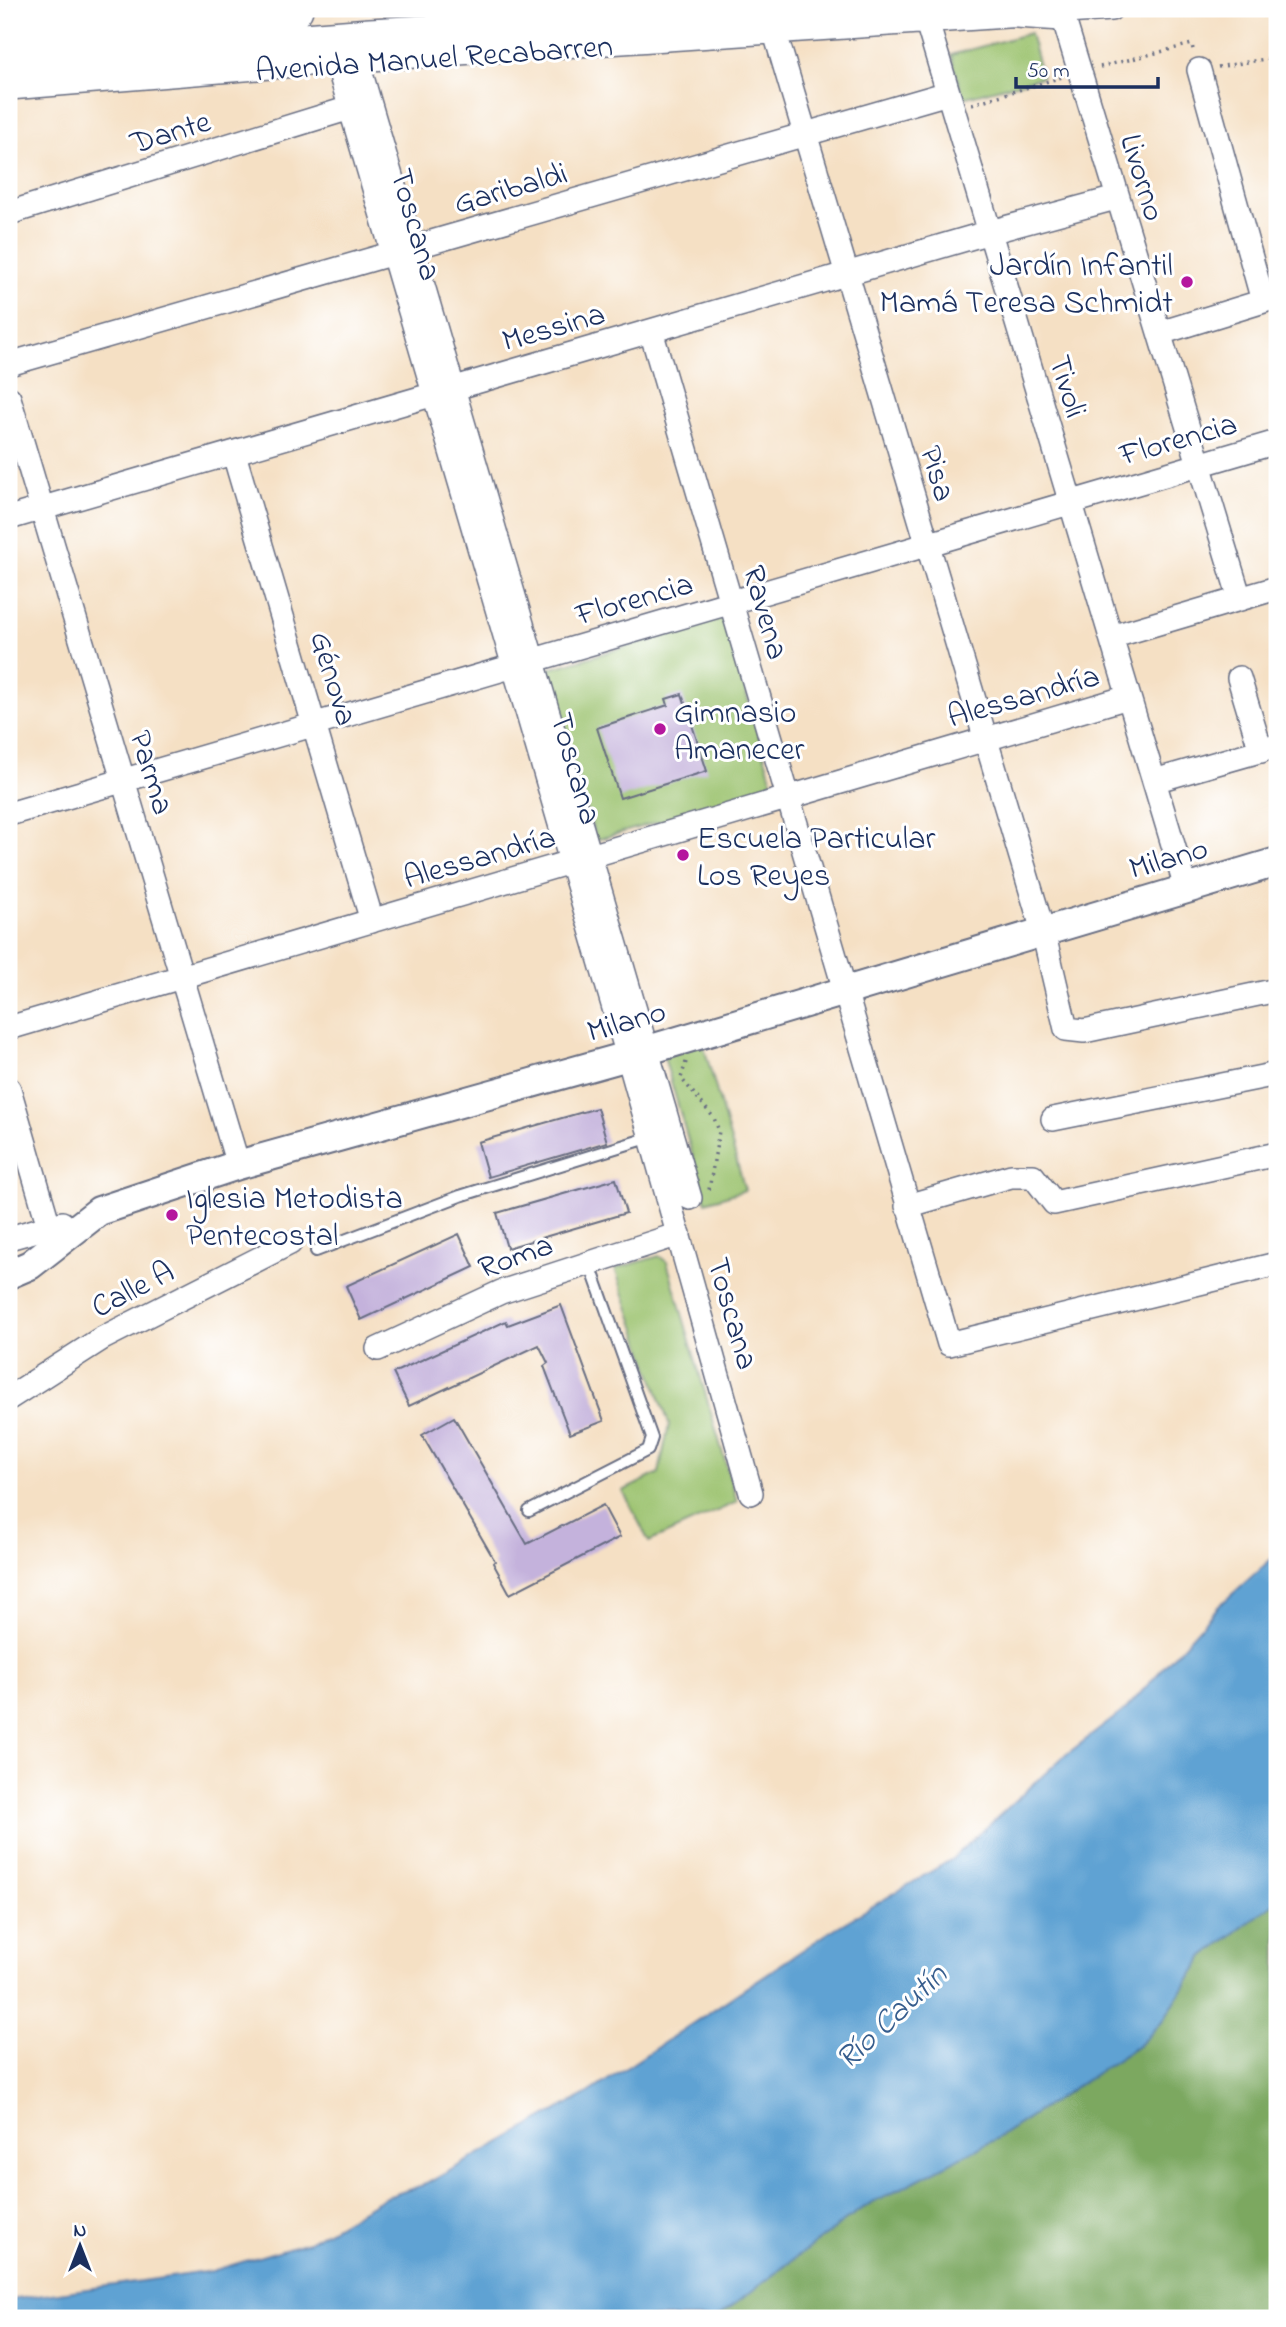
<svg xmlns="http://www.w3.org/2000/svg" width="1286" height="2327" viewBox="0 0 1286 2327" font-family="'Indie Flower',sans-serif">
	<rect width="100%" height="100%" fill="#fff"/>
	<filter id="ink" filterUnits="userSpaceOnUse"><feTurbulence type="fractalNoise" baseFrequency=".0143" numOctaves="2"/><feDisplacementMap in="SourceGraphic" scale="14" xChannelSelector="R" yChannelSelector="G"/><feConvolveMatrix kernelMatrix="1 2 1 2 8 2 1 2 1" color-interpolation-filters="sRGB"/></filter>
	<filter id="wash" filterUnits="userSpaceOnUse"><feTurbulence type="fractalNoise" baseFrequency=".00686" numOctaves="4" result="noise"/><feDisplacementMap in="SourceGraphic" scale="28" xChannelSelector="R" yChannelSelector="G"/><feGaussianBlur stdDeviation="1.57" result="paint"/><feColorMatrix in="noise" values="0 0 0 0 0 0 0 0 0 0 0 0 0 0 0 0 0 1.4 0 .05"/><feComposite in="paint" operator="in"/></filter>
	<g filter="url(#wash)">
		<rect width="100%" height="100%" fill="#f5e0c4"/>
		<path fill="#9bc26e" stroke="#5b7866" stroke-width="2" d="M1030 33 1042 77 963 98 951 55Z
			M724 618 774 788 596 840 546 670Z
			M702 1040 745 1190 706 1202 664 1057Z
			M659 1256 667 1262 737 1502 649 1542 623 1491 659 1473 669 1424 615 1269Z"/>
		<path fill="#7ca861" stroke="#4c6c60" stroke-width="2" d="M1277 1901V2318H716L859 2210 996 2139 1139 2045 1163 2020 1204 1956Z"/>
		<path fill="#5fa2d3" stroke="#3d6898" stroke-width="2" d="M1277 1554V1901L1204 1956 1163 2020 1139 2045 996 2139 859 2210 716 2318H9V2300L212 2271 308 2242 384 2198 426 2184 590 2092 834 1929 952 1859 1063 1757 1126 1709 1219 1606Z"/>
		<g id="blocks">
			<path fill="#c4b2dc" d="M682 694 707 771 620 798 597 728 668 705 666 699Z
				M597 1108 607 1142 488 1177 478 1142Z
				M616 1179 626 1213 507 1248 497 1213Z
				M459 1234 474 1267 361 1320 346 1286Z
				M561 1305 604 1421 570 1434 544 1366 548 1363 539 1345 409 1406 393 1373 506 1321 508 1325Z
				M454 1417 527 1544 603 1505 620 1537 510 1594 493 1563 495 1561 422 1435Z"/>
		</g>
	</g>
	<g filter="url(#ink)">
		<use href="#blocks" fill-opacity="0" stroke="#676d82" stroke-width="2"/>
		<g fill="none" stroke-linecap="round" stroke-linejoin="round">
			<g stroke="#676d82" stroke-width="14">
				<path id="service" d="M316 1251 460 1196 651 1137
					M529 1511 648 1450 652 1438 589 1262"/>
			</g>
			<g stroke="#676d82" stroke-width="26">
				<path id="minor" d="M1062 13 1240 599
					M927 22 1186 888
					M775 33 1043 931 1066 1029 1084 1031 1277 990
					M357 60 690 1198
					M337 62 628 1056 751 1493
					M1199 70 1263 301
					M9 88 371 59 1111 9
					M9 213 350 108
					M651 331 949 1344 1277 1264
					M1160 333 1277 297
					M9 364 948 93
					M9 398 238 1165
					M234 454 372 921
					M9 518 990 232 1116 198
					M1111 637 1277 588
					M1239 678 1261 751
					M1154 781 1277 746
					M9 814 1277 442
					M9 1028 1128 697
					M9 1089 55 1247
					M1053 1119 1277 1074
					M907 1206 1011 1176H1033L1054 1203 1277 1154
					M9 1238 62 1223
					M378 1349 501 1292 679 1234
					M9 1398 101 1339 290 1243"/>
			</g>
			<g stroke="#676d82" stroke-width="32">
				<path id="tertiary" d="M9 1274 30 1265 99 1211 238 1165 628 1056 1277 862"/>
			</g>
			<g stroke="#676d82" stroke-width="38">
				<path id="primary" d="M1003 9 1062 13
					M9 31 295 9
					M9 63 370 36 882 9"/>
			</g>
			<path stroke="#676d82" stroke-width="3.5" stroke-dasharray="2 5" stroke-linecap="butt" d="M1100 67 1192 44 1193 50
				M1218 67 1277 57
				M972 104 1062 77
				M686 1062 681 1078 714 1118 719 1131 709 1190"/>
			<use href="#service" stroke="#fff" stroke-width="10"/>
			<use href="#minor" stroke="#fff" stroke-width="23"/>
			<use href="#tertiary" stroke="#fff" stroke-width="28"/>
			<use href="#primary" stroke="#fff" stroke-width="35"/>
		</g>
	</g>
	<g fill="#b5179e" stroke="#fff" stroke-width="2.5">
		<circle cx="1187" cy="282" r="7"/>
		<circle cx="660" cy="729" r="7"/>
		<circle cx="683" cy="855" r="7"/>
		<circle cx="172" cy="1215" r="7"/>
	</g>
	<g text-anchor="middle" stroke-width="6" stroke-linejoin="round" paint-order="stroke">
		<g font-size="32" fill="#1b2f5e" stroke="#fff">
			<text transform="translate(434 57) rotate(-4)" y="11">Avenida Manuel Recabarren</text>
			<text transform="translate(170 131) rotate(-17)" y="11">Dante</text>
			<text transform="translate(1144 177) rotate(73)" y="11">Livorno</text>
			<text transform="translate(510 187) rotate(-16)" y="11">Garibaldi</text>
			<text transform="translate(417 224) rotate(74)" y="11">Toscana</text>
			<text transform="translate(553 326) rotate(-16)" y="11">Messina</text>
			<text transform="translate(1069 386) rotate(73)" y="11">Tivoli</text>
			<text transform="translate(1178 438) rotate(-16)" y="11">Florencia</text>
			<text transform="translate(939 473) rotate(73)" y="11">Pisa</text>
			<text transform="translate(634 598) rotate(-16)" y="11">Florencia</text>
			<text transform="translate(767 612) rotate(74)" y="11">Ravena</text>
			<text transform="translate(335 678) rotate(73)" y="11">Génova</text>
			<text transform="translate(1023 695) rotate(-16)" y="11">Alessandría</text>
			<text transform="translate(577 768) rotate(74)" y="11">Toscana</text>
			<text transform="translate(153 772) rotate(73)" y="11">Parma</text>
			<text transform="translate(479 856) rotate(-16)" y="11">Alessandría</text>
			<text transform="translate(1168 857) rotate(-16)" y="11">Milano</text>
			<text transform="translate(626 1020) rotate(-16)" y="11">Milano</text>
			<text transform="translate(515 1255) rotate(-20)" y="11">Roma</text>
			<text transform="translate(132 1288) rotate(-27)" y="11">Calle A</text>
			<text transform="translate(734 1313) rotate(74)" y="11">Toscana</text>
		</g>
		<g font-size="32" fill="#1b2f5e" stroke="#fff" text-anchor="start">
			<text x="1173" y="275" text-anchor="end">Jardín Infantil<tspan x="1173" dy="37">Mamá Teresa Schmidt</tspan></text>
			<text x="674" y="722">Gimnasio<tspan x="674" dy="37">Amanecer</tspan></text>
			<text x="697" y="848">Escuela Particular<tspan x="697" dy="37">Los Reyes</tspan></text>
			<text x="186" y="1208">Iglesia Metodista<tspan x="186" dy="37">Pentecostal</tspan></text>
		</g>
		<g font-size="33" font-style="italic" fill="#365d8d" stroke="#fff">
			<text transform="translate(890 2015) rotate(-43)" y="12">Río Cautín</text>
		</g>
	</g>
	<rect width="1286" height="2327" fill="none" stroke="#fff" stroke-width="35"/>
	<g transform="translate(80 2246)" stroke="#ffffff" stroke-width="5" paint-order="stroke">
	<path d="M0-5L12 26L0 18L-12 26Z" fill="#1b2f5e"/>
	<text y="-10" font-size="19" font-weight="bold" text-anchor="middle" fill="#1b2f5e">N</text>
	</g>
	<path d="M1016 77v10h142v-10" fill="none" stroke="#1b2f5e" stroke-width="3.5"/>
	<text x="1027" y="77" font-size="21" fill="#1b2f5e" stroke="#ffffff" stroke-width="5" paint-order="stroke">50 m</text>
</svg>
